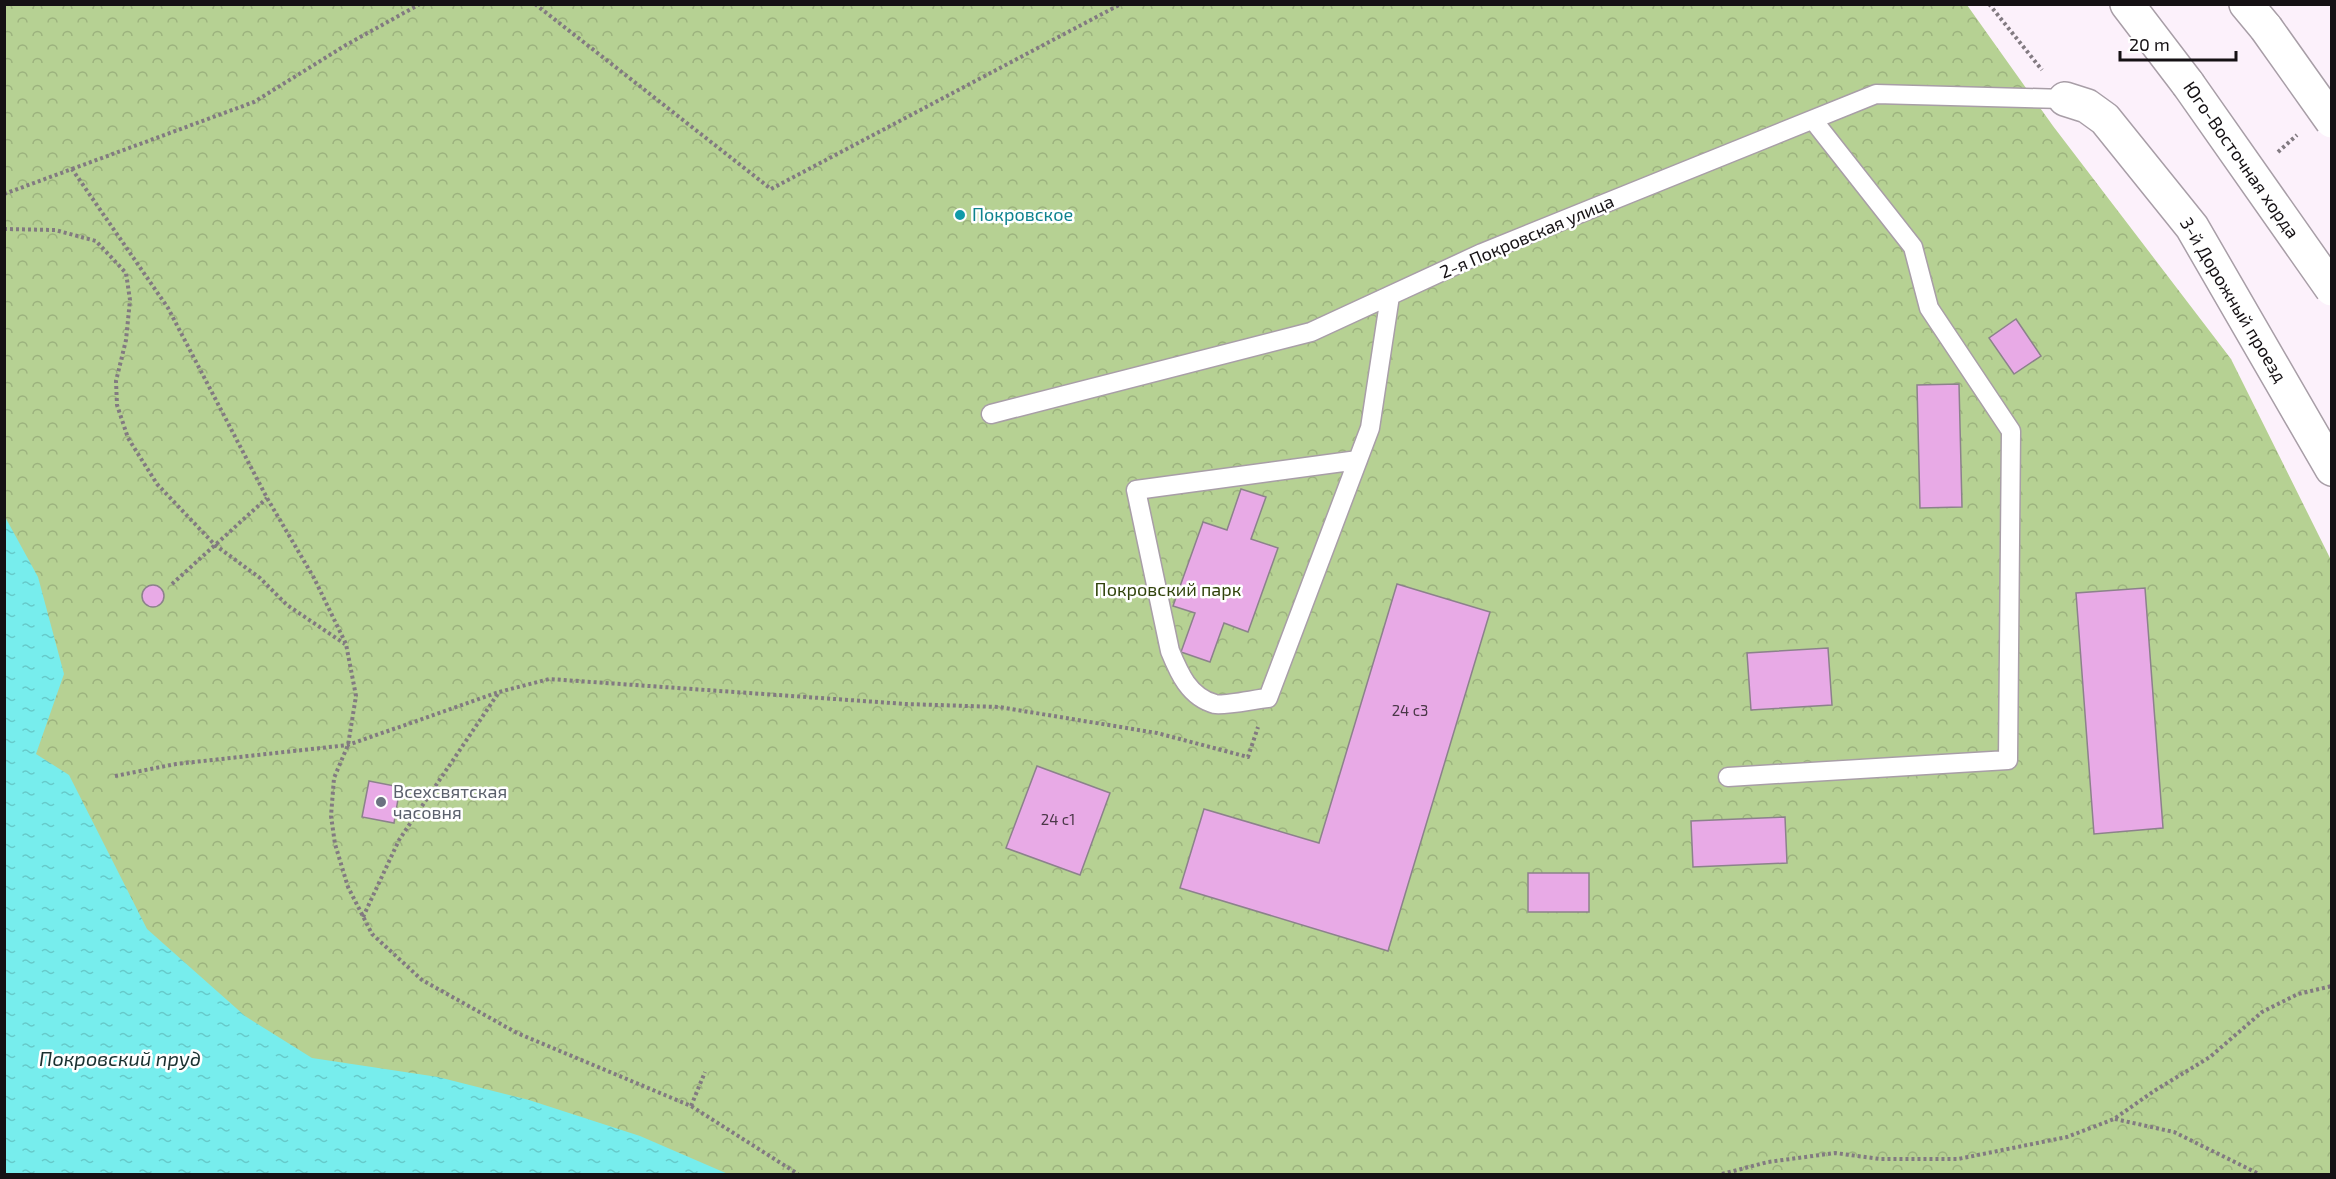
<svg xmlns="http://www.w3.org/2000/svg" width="2336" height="1179" viewBox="0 0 2336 1179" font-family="'Exo 2',sans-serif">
	<defs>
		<pattern id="park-crowns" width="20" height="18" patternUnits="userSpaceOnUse" patternTransform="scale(1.5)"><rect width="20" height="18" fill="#b6d193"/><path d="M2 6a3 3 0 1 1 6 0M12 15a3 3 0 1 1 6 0" fill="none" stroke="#9cb27e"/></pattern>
		<pattern id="water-ripples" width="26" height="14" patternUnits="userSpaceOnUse" patternTransform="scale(1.5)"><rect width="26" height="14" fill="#77eded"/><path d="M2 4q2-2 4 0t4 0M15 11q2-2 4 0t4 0" fill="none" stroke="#66caca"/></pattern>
	</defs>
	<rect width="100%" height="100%" fill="#fcf1fb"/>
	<path fill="url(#park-crowns)" d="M5 5H1967L2053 126 2231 359 2331 560V1174H5Z"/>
	<path fill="url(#water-ripples)" d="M4 515 38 577 64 674 36 754 69 775 147 929 245 1016 312 1058 438 1077 529 1100 640 1136 728 1174H5Z"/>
	<path fill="#e8aae6" stroke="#8c828b" stroke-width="1.5" d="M2016 319 2041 356 2014 374 1989 338Z
		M1959 384 1962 507 1920 508 1917 385Z
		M1241 489 1266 497 1251 539 1278 548 1248 632 1224 623 1210 662 1181 652 1195 613 1173 606 1203 522 1227 530Z
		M1397 584 1490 612 1388 951 1180 888 1204 809 1319 843Z
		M142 596a11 11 0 1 1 22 0a11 11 0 1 1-22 0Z
		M2145 588 2163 828 2094 834 2076 593Z
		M1828 648 1832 705 1751 710 1747 653Z
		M1037 766 1110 793 1080 875 1006 848Z
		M369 781 400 787 394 823 362 817Z
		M1785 817 1787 863 1693 867 1691 821Z
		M1528 873H1589V912H1528Z"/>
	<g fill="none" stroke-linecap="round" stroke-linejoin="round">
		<g stroke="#a89ea7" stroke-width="21">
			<path id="service" d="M991 414 1311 332 1482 253 1876 94 2065 99
				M1358 460 1136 490 1170 651C1179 673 1189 697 1215 704 1224 706 1256 699 1268 698L1370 428 1390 296
				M1728 777 2008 760 2011 431 1929 308 1913 247 1813 120"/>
		</g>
		<g stroke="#a89ea7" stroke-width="36">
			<path id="minor" d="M2065 99 2087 106 2105 119 2192 227 2332 469"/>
		</g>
		<g stroke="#a89ea7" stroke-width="36">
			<path id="primary" d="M2127 4 2188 84
				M2246 4 2266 28"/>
		</g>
		<path stroke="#827a81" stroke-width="4" stroke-dasharray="3 3" stroke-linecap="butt" d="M535 4 771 189 1121 4
			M1989 4 2042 70
			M2278 152 2297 135
			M72 169 254 102 346 45 420 4
			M4 194 72 169 168 308 267 498 314 578 346 644 356 696 348 745 334 778 331 816 335 844 348 887 372 934 422 980 517 1033 691 1106 798 1174
			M4 229 55 230 96 241 126 273 130 300 126 340 116 381 117 405 128 438 157 484 215 545 260 578 287 605 345 644
			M172 584 267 498
			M115 776 176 764 348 745 499 692
			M363 917 399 840 499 692 549 679 906 704 999 707 1157 733 1248 757 1258 727
			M691 1106 705 1072
			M2115 1119 2174 1132 2259 1174
			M1722 1174 1768 1162 1835 1153 1880 1159H1958L2067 1137 2114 1119 2154 1091 2210 1057 2262 1012 2298 994 2332 986"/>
		<use href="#service" stroke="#fff" stroke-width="18"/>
		<use href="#minor" stroke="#fff" stroke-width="33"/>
		<use href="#primary" stroke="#fff" stroke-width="33"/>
		<g stroke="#a89ea7" stroke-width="36" stroke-linecap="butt">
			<path id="primary-bridge" d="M2266 28 2332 121
				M2188 84 2332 289"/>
		</g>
		<use href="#primary-bridge" stroke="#fff" stroke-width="33"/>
	</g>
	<circle fill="#0f9aa8" stroke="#fff" stroke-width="2" cx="960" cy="215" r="6"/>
	<circle fill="#6b7280" stroke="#fff" stroke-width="2" cx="381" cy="802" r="6"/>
	<g text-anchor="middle" stroke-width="5" stroke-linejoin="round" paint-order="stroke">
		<g font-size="15" fill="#4a3748">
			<text x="1410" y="716">24 с3</text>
			<text x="1058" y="825">24 с1</text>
		</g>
		<g font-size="18" fill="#151114" stroke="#fff">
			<text transform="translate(2241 160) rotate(55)" y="6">Юго-Восточная хорда</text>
			<text transform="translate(1527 237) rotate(-23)" y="6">2-я Покровская улица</text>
			<text transform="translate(2233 300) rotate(59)" y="6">3-й Дорожный проезд</text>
		</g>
		<g font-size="18" fill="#0d838f" stroke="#fff" text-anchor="start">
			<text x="972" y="221">Покровское</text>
		</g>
		<g font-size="18" fill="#30430b" stroke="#fff">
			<text x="1168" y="596">Покровский парк</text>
		</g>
		<g font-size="18" fill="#5b616d" stroke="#fff" text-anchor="start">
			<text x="393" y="798">Всехсвятская<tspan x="393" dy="21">часовня</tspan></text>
		</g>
		<g font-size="20" font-style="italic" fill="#1a3030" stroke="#fff">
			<text x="120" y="1066">Покровский пруд</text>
		</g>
	</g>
	<rect width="2336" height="1179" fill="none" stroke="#151114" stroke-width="12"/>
	<path d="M2120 51v9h116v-9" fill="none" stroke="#151114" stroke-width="3"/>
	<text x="2129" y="51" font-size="18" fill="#151114" stroke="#ffffff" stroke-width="4.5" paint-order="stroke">20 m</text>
</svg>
